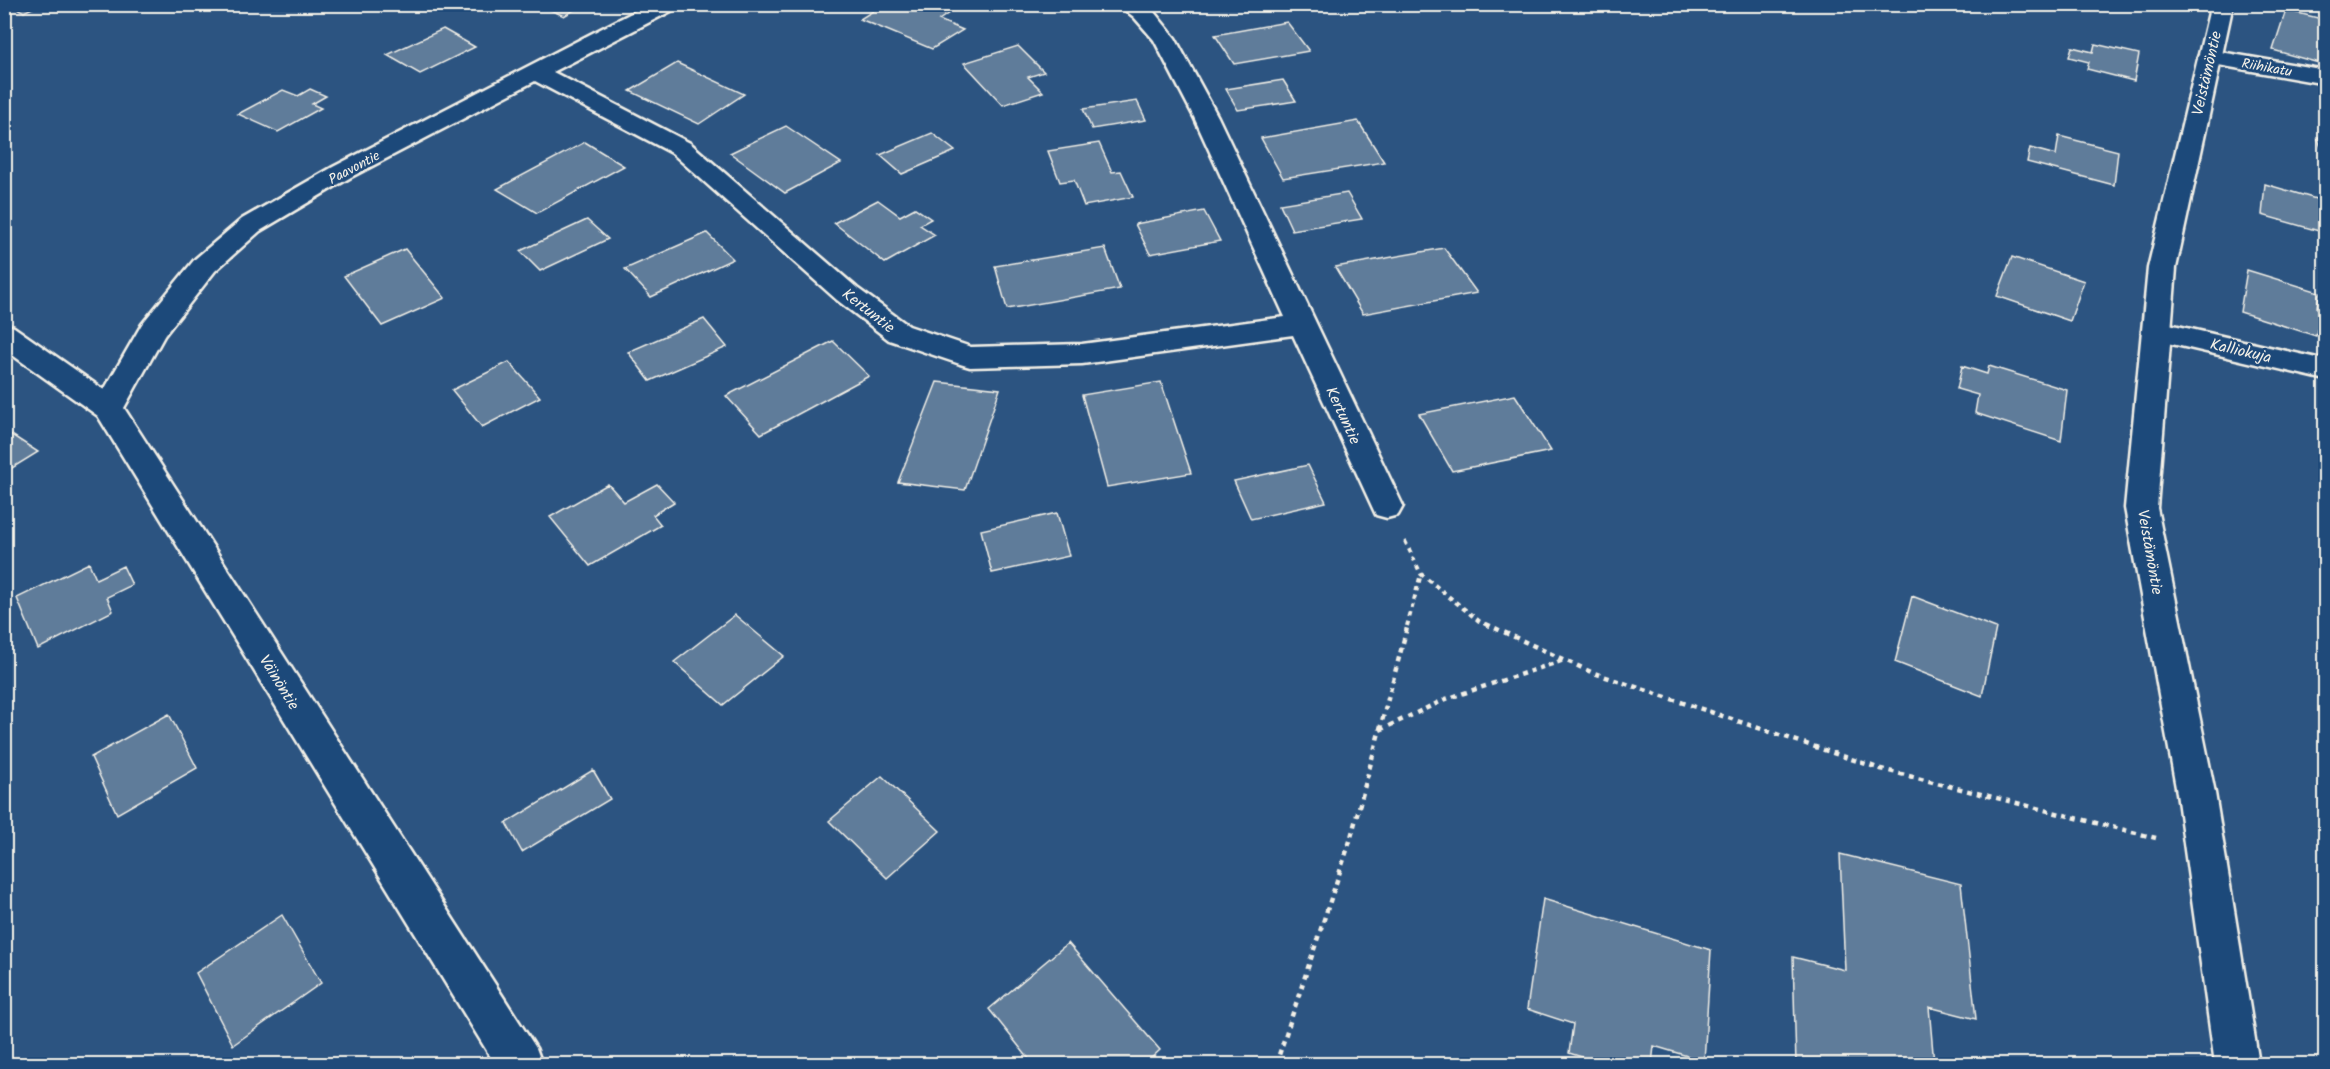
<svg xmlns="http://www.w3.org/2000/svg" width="2330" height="1069" viewBox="0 0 2330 1069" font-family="Kalam,sans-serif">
	<rect width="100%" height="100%" fill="#2c5481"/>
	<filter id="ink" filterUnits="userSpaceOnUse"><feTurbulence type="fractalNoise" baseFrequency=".0167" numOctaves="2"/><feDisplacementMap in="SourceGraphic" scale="12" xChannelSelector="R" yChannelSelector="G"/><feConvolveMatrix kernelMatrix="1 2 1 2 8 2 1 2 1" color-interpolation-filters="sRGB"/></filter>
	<g filter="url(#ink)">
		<path fill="#5e7b9a" stroke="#f4f1e8" stroke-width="1.5" d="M9 4H41L24 12Z
			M537 4H585L564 16Z
			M884 4H905L917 10 926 4H935L952 11 939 20 963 30 932 49 860 19Z
			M2286 10 2326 20V48H2323L2319 63 2273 50Z
			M1287 22 1309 51 1234 64 1215 35Z
			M443 29 475 47 420 74 387 55Z
			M2095 44 2139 54 2134 81 2087 69 2089 62 2069 57 2072 47 2093 52Z
			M1018 46 1044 72 1028 77 1043 92 1003 105 964 63Z
			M677 63 744 94 699 124 630 91Z
			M1283 80 1296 101 1238 110 1226 89Z
			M310 89 326 96 312 104 321 108 278 132 238 114 283 90 298 96Z
			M1137 101 1146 120 1092 129 1083 109Z
			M1358 121 1384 162 1283 178 1261 138Z
			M786 126 841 163 785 193 730 153Z
			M932 133 955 151 902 174 880 155Z
			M2059 136 2118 151 2114 185 2027 162 2030 148 2056 155Z
			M2317 137 2326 138V157H2325Z
			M585 142 624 166 537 213 497 189Z
			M1099 143 1112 172 1121 171 1133 197 1084 206 1074 180 1060 182 1048 151Z
			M2265 184 2323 201 2322 217 2326 218V233L2262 215Z
			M1347 193 1362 219 1292 230 1280 204Z
			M878 200 900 216 915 208 931 219 920 225 935 235 885 263 834 223Z
			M1204 211 1220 241 1150 254 1135 224Z
			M587 220 608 239 540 271 520 251Z
			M707 233 733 259 651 297 625 269Z
			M1105 248 1120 289 1007 309 995 266Z
			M1444 248 1477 293 1363 314 1335 267Z
			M405 249 445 298 382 326 344 276Z
			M2012 257 2084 281 2070 321 1997 296Z
			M2247 270 2319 292 2317 308 2326 311V333L2317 330 2316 336 2240 312Z
			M704 319 727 347 650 381 628 352Z
			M833 341 869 376 761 434 726 396Z
			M509 362 540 397 482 427 452 390Z
			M1962 366 1987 374 1989 366 2067 390 2061 441 1975 413 1978 395 1957 389Z
			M937 382 1000 389 965 490 898 482Z
			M1161 382 1191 473 1107 487 1082 395Z
			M1515 395 1551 451 1452 471 1419 414Z
			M4 430 38 452 4 473Z
			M1308 465 1326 502 1251 519 1234 481Z
			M608 484 624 502 657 484 674 502 653 515 661 525 590 566 550 517Z
			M1057 513 1069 556 992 573 981 530Z
			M89 563 96 579 123 566 132 585 107 597 113 611 38 649 17 598Z
			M1912 596 1996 628 1982 696 1895 662Z
			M735 615 784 656 723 705 674 662Z
			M169 714 197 768 117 814 91 757Z
			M593 770 610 799 522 852 506 823Z
			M882 776 940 831 887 878 829 821Z
			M1840 854 1961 884 1976 1019 1929 1007 1934 1064H1796L1793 957 1845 970Z
			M1543 899 1711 950 1704 1061 1654 1046 1652 1064H1604L1569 1053 1573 1024 1527 1009Z
			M282 915 321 983 233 1045 196 973Z
			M1068 943 1160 1050 1145 1064H1033L989 1009Z"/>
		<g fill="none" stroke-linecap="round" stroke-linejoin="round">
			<g stroke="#f4f1e8" stroke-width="5">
				<path id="street" d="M649 4H678L675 9 553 72 690 143 857 288 909 326 971 347 1082 344 1285 317 1194 117 1154 40 1134 17 1117 4H1145L1150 7 1175 38 1218 117 1403 506 1398 515 1387 518 1376 515 1293 335 1082 364 970 367 960 364 889 340 837 300 672 153 535 81 351 177 260 231 215 271 164 336 124 408 536 1048 542 1064H495L98 416 4 349V324L14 327 104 390 142 324 195 259 242 219 333 167Z
					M2209 50 2326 70V84L2201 62 2198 57 2201 52Z
					M2156 321 2326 360V380L2146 338 2142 331 2146 324Z"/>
			</g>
			<g stroke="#f4f1e8" stroke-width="5">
				<path id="secondary" d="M2211 4H2233L2176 268 2157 508 2215 793 2259 1064H2215L2177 793 2125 508 2148 268Z"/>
			</g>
			<path stroke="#f4f1e8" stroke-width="4" stroke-dasharray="4.5 4.5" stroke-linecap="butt" d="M1405 541 1421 574 1479 621 1489 626
				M1407 626 1421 574"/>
			<path stroke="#f4f1e8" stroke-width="4.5" stroke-dasharray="5 5" stroke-linecap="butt" d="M1486 624 1591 672 1881 769 2156 838
				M1380 730 1446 699 1564 660
				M1276 1064 1350 841 1408 624"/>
			<use href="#street" fill="#1f4a7a" fill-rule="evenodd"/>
			<use href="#secondary" fill="#1f4a7a" fill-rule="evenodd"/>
		</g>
	</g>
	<g text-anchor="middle" stroke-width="4.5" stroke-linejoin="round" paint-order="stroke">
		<g font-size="14" fill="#f4f1e8" stroke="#1f4a7a">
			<text transform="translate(2267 67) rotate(10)" y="5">Riihikatu</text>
			<text transform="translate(354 167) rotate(-28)" y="5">Paavontie</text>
		</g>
		<g font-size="16" fill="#f4f1e8" stroke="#1f4a7a">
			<text transform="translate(2206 73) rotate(-77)" y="6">Veistämöntie</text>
			<text transform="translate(869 310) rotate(38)" y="6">Kertuntie</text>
			<text transform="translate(2241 350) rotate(13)" y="6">Kalliokuja</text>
			<text transform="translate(1344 415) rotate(65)" y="6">Kertuntie</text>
			<text transform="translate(2151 552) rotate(80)" y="6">Veistämöntie</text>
			<text transform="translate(280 682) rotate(58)" y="6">Väinöntie</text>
		</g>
	</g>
	<rect width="2330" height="1069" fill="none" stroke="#1f4a7a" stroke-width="24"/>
	<rect x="12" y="12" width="2306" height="1045" fill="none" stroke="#f4f1e8" stroke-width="2" filter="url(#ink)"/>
</svg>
